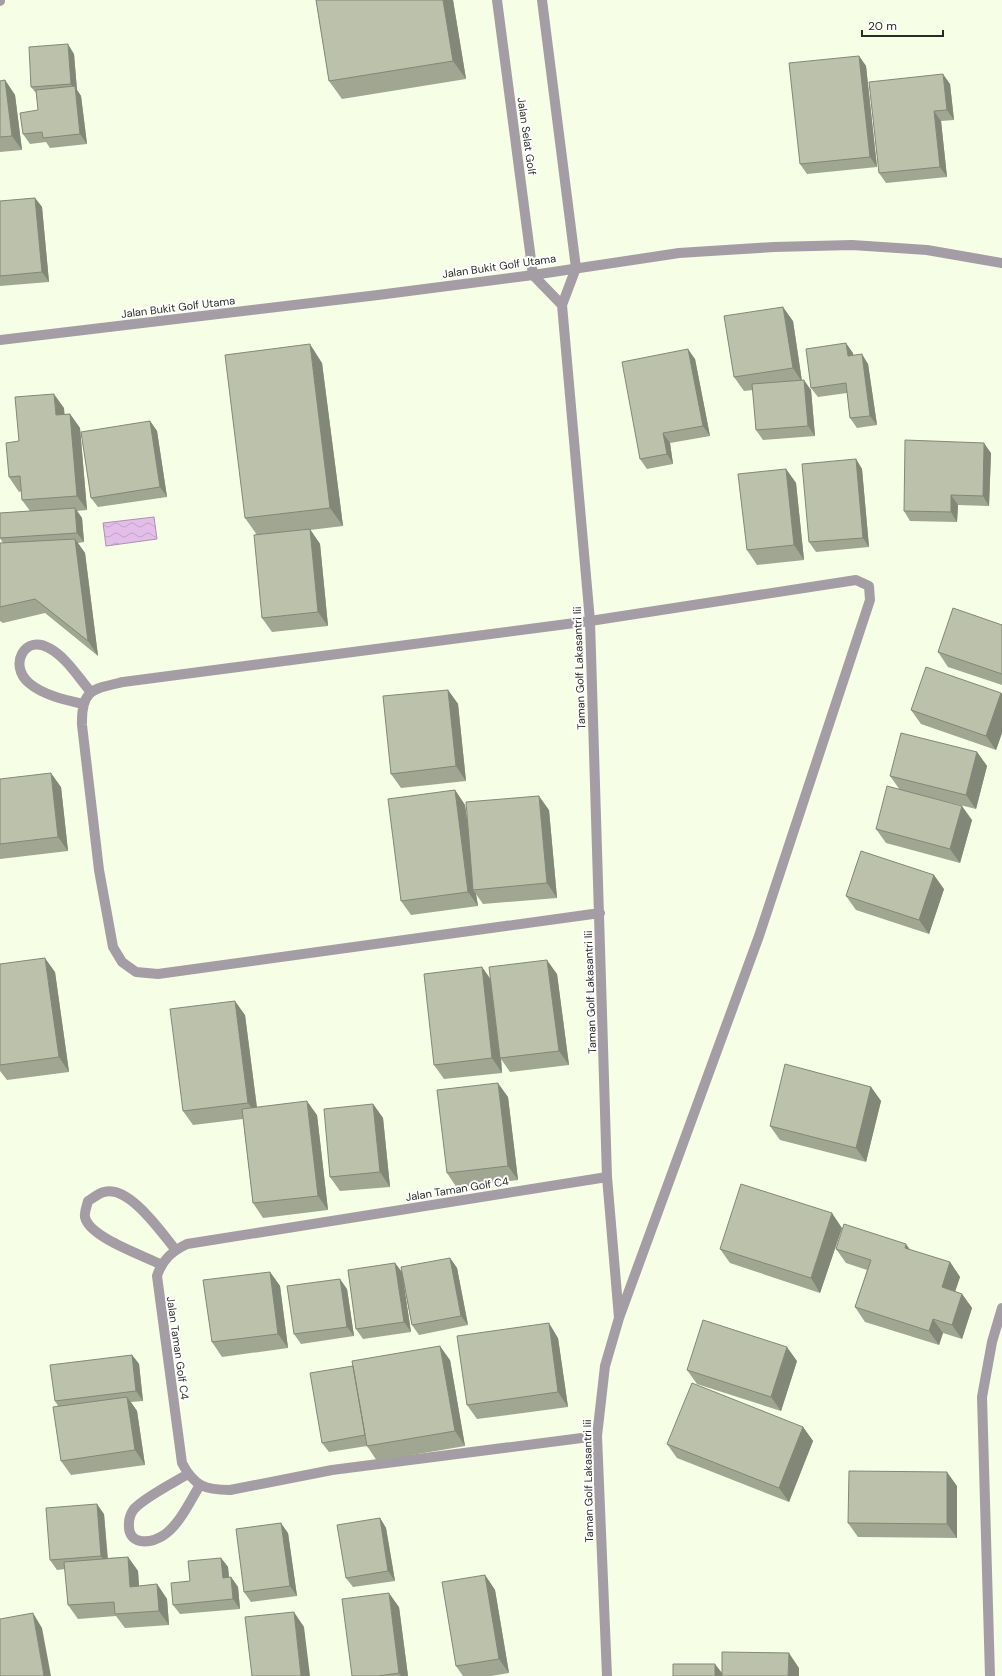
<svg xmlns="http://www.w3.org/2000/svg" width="1002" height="1676" viewBox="0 0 1002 1676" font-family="'DM Sans',sans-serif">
	<defs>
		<pattern id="water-waves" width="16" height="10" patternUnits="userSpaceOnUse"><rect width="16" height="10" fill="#e2bee8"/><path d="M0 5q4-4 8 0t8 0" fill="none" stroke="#c2a4c7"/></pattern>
	</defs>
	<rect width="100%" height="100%" fill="#f6fee5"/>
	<path fill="url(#water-waves)" stroke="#ab92ad" d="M154 517 157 539 106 546 103 523Z"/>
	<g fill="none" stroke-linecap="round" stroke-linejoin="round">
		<path stroke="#a49da5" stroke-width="10" d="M497 0 533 275 562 305
			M542 0 576 268 562 305 590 621 607 1177 619 1318 605 1366 597 1436 607 1676
			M0 1V0
			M83 704C65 700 43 695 29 683 8 665 25 634 49 648 66 657 78 677 91 692
			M600 913 158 974 136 972 122 962 113 947 99 870 82 725C81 690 92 689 123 682L590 621 856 580 869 586 870 600 759 936 619 1318
			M160 1264C142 1255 89 1237 85 1217 84 1212 87 1206 88 1201 93 1198 99 1193 104 1192 129 1185 161 1232 175 1249
			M597 1436 332 1470 230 1490C205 1490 194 1486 182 1463L157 1276C162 1260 172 1251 187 1244L607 1177
			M188 1474C173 1483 145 1497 134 1509 131 1513 129 1518 129 1523 127 1546 150 1544 164 1535 180 1524 190 1501 200 1485
			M990 1676 982 1397 992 1342 1002 1308"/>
		<path stroke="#a49da5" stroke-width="10" d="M0 340 378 295 533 275 679 253 774 247 852 245 927 250 1002 263"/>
	</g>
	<path fill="#a1a692" d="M316 0H453L466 79 342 99 329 81Z
		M74 54 77 90 81 96 87 144 50 148 46 142 30 144 23 134 38 110 36 93 31 87Z
		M859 56 866 66 877 167 807 174 800 164Z
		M5 80 15 95 22 150 0 152V81Z
		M950 84 954 120 941 121 947 177 886 183 879 173Z
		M35 198 42 207 49 282 0 286V201Z
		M793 321 802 381 811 390 815 436 763 440 756 430 753 390 744 391 734 377Z
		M853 353V355L868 364 877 425 857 428 850 418 847 393 818 397 811 388Z
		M695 359 710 436 670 443 673 464 647 469 640 459Z
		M322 363 343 526 310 530 320 544 328 626 272 632 262 618 257 535 245 518Z
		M64 408V414H70L80 428 87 510 77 511 82 518 84 542 78 543 85 553 98 656 45 613 3 623 0 621V543H3L0 538V513L30 511 22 500V491L19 492 9 477 19 441Z
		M150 421 157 431 167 497 98 507 91 498Z
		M991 453 989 506 958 505 957 522 910 521 904 511Z
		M856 459 862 469 869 547 816 552 809 542Z
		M786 469 796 483 804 560 757 565 747 550Z
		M1002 625V685L948 667 938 652Z
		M448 690 458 704 466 781 401 788 391 774Z
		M1001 693 1002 694V733L996 750 921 724 911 710Z
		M977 752 987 766 976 809 932 798 972 820 960 863 886 843 876 829 900 790 890 776Z
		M0 779 61 787 68 851 0 859Z
		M455 790 465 805 468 823 549 810 557 898 483 904 476 894 478 906 411 915 401 901Z
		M944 889 929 934 856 910 846 896Z
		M482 967 490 978 557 974 569 1065 510 1072 501 1059 502 1073 444 1079 434 1065Z
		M55 972 69 1072 7 1080 0 1071V1065Z
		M245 1015 257 1107 317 1115 328 1210 263 1218 253 1203 243 1119 193 1125 183 1111Z
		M871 1087 881 1101 866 1162 780 1140 770 1126Z
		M508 1097 518 1180 457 1188 447 1173Z
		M373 1104 383 1118 390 1187 340 1191 330 1177Z
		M842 1228 820 1293 730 1263 720 1249Z
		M836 1249 910 1250 950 1262 960 1277 955 1291 962 1294 972 1308 962 1339 943 1333 939 1345 865 1322 855 1307 867 1270 846 1263Z
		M450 1258 457 1268 468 1325 419 1335 412 1325 403 1280 411 1332 363 1339 356 1329 395 1263 401 1272Z
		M270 1272 280 1286 288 1348 222 1357 212 1342Z
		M347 1289 354 1336 301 1344 294 1334Z
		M558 1338 568 1407 477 1419 467 1405Z
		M132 1355 139 1364 143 1401 131 1402 137 1411 145 1465 71 1475 61 1461 58 1406 55 1401Z
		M450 1360 465 1446 377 1461 367 1446 329 1452 322 1443Z
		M797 1361 781 1411 697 1384 687 1370Z
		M803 1427 813 1441 789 1502 677 1458 667 1444Z
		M957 1486V1538L858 1537 848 1523Z
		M104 1514 108 1558 128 1557 138 1571 139 1586 157 1584 167 1599 169 1625 125 1628 116 1616 78 1619 68 1605 65 1569 57 1570 50 1560Z
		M380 1518 386 1528 395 1581 353 1587 346 1578Z
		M288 1533 297 1596 251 1602 244 1592Z
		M221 1558 228 1567 229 1577H231L238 1587 240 1609 180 1614 173 1605 190 1581Z
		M485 1575 495 1590 509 1673 491 1676H463L456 1666Z
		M399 1607 408 1676H352Z"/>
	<path fill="#838777" d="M443 0H453L466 79 453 61Z
		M68 44 74 54 77 90 81 96 87 144 80 134 75 91 71 84Z
		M859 56 866 66 877 167 870 157Z
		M943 74 950 84 954 120 947 110Z
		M5 80 15 95 22 150 12 136Z
		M934 111 941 121 947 177 940 167Z
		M35 198 42 207 49 282 42 272Z
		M783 307 793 321 802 382 793 368Z
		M846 343 853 353 855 365 848 356Z
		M310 344 322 363 343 526 330 508Z
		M688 349 695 359 710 436 703 426Z
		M862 354 868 364 877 425 870 416Z
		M804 380 811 390 815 436 808 426Z
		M54 394 64 408 66 429 56 415Z
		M70 414 80 428 87 510 77 496Z
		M150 421 157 431 167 497 160 487Z
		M663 433 670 443 673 464 667 454Z
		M984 443 991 453 989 506 983 496Z
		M856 459 862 469 869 547 863 538Z
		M786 469 796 483 804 560 794 545Z
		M951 495 958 505 957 522 951 512Z
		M75 508 82 518 84 542 77 533Z
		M310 529 320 544 328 626 318 612Z
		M75 539 85 553 98 656 88 641Z
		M448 690 458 704 466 781 456 766Z
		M1001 693 1002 694V733L996 750 986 736Z
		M977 752 987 766 976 809 966 795Z
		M51 773 61 787 68 851 58 837Z
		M455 790 465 805 476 890H473L476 894 478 906 468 892Z
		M539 796 549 810 557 898 547 883Z
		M962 806 972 820 960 863 950 849Z
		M934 875 944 889 929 934 919 920Z
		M45 958 55 972 69 1072 59 1057Z
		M547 960 557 974 569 1065 559 1051Z
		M482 967 492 982 500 1058 501 1059 502 1073 492 1058Z
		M235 1001 245 1015 258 1117 248 1103Z
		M498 1083 508 1097 518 1180 508 1166Z
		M871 1087 881 1101 866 1162 856 1148Z
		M307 1101 317 1115 328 1210 318 1196Z
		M373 1104 383 1118 390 1187 380 1172Z
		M832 1213 842 1228 820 1293 811 1278Z
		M906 1244 916 1258 905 1248Z
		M450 1258 457 1268 468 1325 461 1316Z
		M950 1262 960 1277 952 1301 942 1287Z
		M395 1263 402 1272 411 1332 404 1322Z
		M270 1272 280 1286 288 1348 278 1334Z
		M340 1279 347 1289 354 1336 347 1327Z
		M962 1294 972 1308 962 1339 952 1325Z
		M933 1319 943 1333 939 1345 929 1331Z
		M549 1323 558 1338 568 1407 558 1392Z
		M440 1346 450 1360 465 1446 455 1431Z
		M787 1347 797 1361 781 1411 771 1397Z
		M132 1355 139 1364 143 1401 136 1391Z
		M127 1397 137 1411 145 1465 135 1450Z
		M803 1427 813 1441 789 1502 779 1488Z
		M947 1472 957 1486V1538L947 1524Z
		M97 1504 104 1514 108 1566 101 1556Z
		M380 1518 386 1528 395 1581 388 1571Z
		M281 1523 288 1533 297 1596 290 1586Z
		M128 1557 138 1571 140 1601 130 1587Z
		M221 1558 228 1567 230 1588 223 1578Z
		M485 1575 495 1590 509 1673 499 1659Z
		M231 1577 238 1587 240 1609 233 1599Z
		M157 1584 167 1599 169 1625 159 1611Z
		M389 1593 399 1607 408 1676H401L399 1673Z
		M294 1612 304 1627 310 1676H301Z
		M33 1613 42 1628 51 1676H44Z
		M789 1653 799 1668V1676H788Z
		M715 1664 722 1673V1676H715Z"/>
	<path fill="#bbc1aa" stroke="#838777" d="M316 0H443L453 61 329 81Z
		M68 44 71 84 31 87 29 47Z
		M859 56 870 157 800 164 789 63Z
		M943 74 947 110 934 111 940 167 879 173 869 82Z
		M5 80 12 136 0 137V81Z
		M75 86 80 134 43 138 42 132 23 134 20 113 38 110 36 90Z
		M35 198 42 272 0 276V201Z
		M783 307 793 368 734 377 724 316Z
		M846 343 848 356 862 354 870 416 850 418 846 383 811 388 806 349Z
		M310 344 330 508 245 518 225 355Z
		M688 349 703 426 663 433 667 454 640 459 622 362Z
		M804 380 808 426 756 430 752 384Z
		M54 394 56 415 70 414 77 496 22 500 20 476 9 477 6 443 19 441 15 397Z
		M150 421 160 487 91 498 81 432Z
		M905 440 984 443 983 496 951 495V512L904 511Z
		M856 459 863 538 809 542 802 464Z
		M786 469 794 545 747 550 738 474Z
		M75 508 77 533 0 538V513Z
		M310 529 318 612 262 618 254 535Z
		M75 539 88 641 35 599 0 607V543Z
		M953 608 1002 625V674L938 652Z
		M926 667 1001 693 986 736 911 710Z
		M448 690 456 766 391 774 383 696Z
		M901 733 977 752 966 795 890 776Z
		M51 773 58 837 0 844V779Z
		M887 786 962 806 950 849 876 829Z
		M455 790 468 892 401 901 388 799Z
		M539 796 547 883 473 890 466 802Z
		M861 851 934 875 919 920 846 896Z
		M45 958 59 1057 0 1065V964Z
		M547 960 559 1051 500 1058 489 967Z
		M482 967 492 1058 434 1065 424 974Z
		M235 1001 248 1103 183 1111 170 1009Z
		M785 1064 871 1087 856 1148 770 1126Z
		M498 1083 508 1166 447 1173 437 1090Z
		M307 1101 318 1196 253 1203 242 1109Z
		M373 1104 380 1172 330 1177 324 1109Z
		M741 1184 832 1213 811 1278 720 1249Z
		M844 1224 906 1244 905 1248 950 1262 942 1287 962 1294 952 1325 933 1319 929 1331 855 1307 871 1260 836 1249Z
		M450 1258 461 1316 412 1325 401 1267Z
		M395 1263 404 1322 356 1329 348 1270Z
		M270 1272 278 1334 212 1342 203 1280Z
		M340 1279 347 1327 294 1334 287 1286Z
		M703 1320 787 1347 771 1397 687 1370Z
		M549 1323 558 1392 467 1405 457 1336Z
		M440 1346 455 1431 367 1446 352 1361Z
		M132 1355 136 1391 55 1401 50 1365Z
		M353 1366 365 1435 322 1443 310 1373Z
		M692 1383 803 1427 779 1488 667 1444Z
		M127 1397 135 1450 61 1461 53 1407Z
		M849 1471 947 1472V1524L848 1523Z
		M97 1504 101 1556 50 1560 46 1508Z
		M380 1518 388 1571 346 1578 337 1525Z
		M281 1523 290 1586 244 1592 236 1529Z
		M128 1557 130 1587 157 1584 159 1611 115 1614 114 1602 68 1605 64 1562Z
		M221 1558 223 1578 231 1577 233 1599 173 1605 171 1583 190 1581 188 1561Z
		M485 1575 499 1659 456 1666 442 1582Z
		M389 1593 399 1673 378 1676H352L342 1599Z
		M294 1612 301 1676H252L245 1617Z
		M33 1613 44 1676H0V1619Z
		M722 1652 789 1653 788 1676H722Z
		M673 1664H715V1676H673Z"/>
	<g text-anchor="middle" stroke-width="4" stroke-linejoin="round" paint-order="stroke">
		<g font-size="11" fill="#2b2d24" stroke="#fff">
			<text transform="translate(527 136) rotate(82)" y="4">Jalan Selat Golf</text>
			<text transform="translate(499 266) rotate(-8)" y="4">Jalan Bukit Golf Utama</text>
			<text transform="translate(178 307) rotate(-7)" y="4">Jalan Bukit Golf Utama</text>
			<text transform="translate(579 668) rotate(-92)" y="4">Taman Golf Lakasantri Iii</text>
			<text transform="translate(590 992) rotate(-92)" y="4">Taman Golf Lakasantri Iii</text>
			<text transform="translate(457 1189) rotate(-9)" y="4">Jalan Taman Golf C4</text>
			<text transform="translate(178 1348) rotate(82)" y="4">Jalan Taman Golf C4</text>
			<text transform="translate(588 1481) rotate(-91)" y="4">Taman Golf Lakasantri Iii</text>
		</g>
	</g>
	<path d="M862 30v6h81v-6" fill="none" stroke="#2b2d24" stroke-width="2"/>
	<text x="868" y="30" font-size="12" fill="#2b2d24" stroke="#ffffff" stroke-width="3" paint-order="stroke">20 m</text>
</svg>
